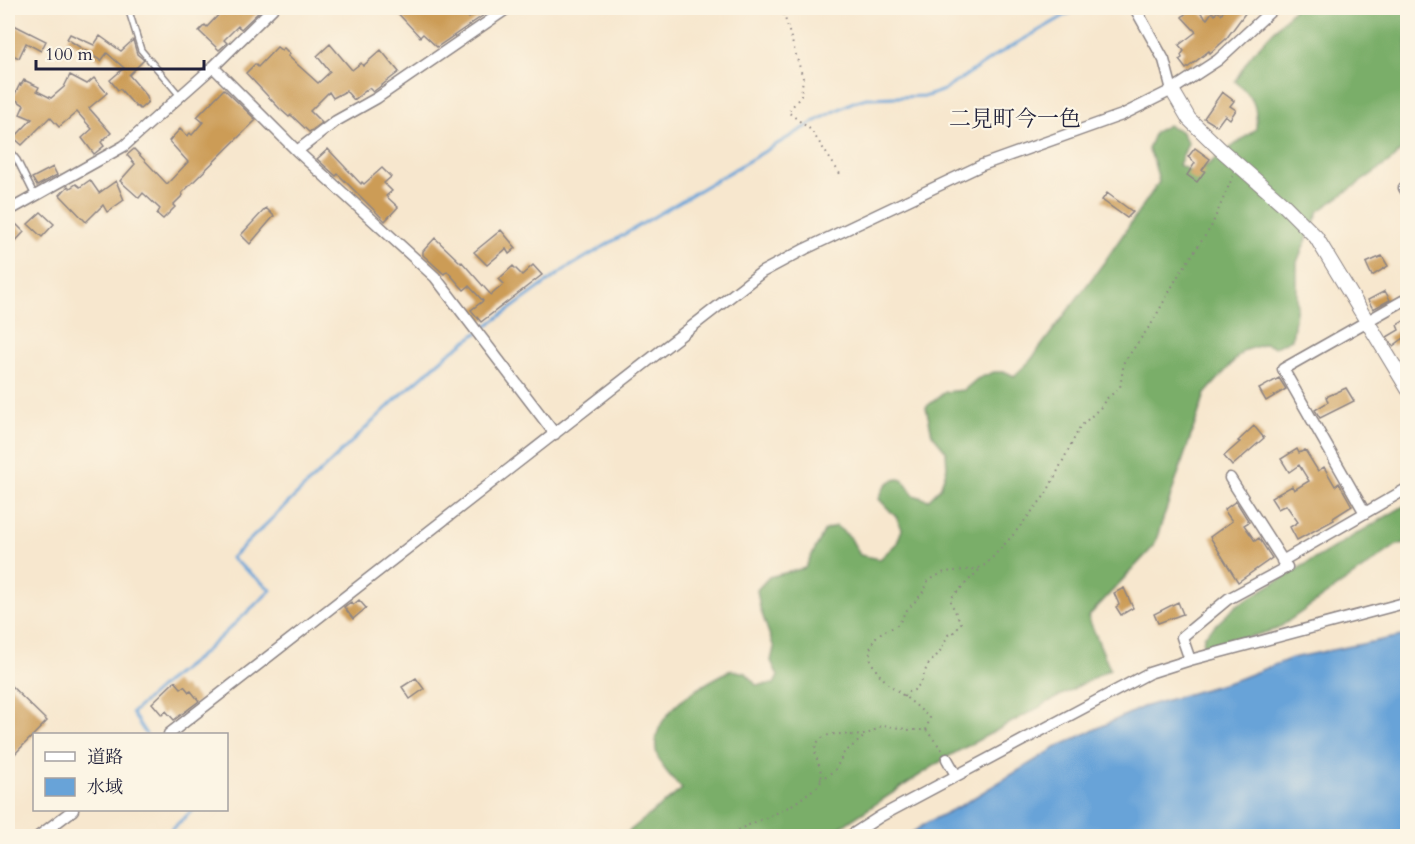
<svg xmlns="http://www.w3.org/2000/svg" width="1415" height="844" viewBox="0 0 1415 844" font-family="Cardo,'Noto Serif JP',serif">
	<rect width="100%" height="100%" fill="#fcf5e5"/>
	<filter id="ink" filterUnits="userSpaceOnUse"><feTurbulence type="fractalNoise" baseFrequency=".0167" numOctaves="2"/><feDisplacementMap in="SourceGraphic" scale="12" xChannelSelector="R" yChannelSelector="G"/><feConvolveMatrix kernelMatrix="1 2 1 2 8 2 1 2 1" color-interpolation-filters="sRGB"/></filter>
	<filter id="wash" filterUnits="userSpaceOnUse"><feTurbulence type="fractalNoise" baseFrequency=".008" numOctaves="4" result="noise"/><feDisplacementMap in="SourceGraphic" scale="24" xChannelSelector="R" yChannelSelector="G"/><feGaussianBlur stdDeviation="1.35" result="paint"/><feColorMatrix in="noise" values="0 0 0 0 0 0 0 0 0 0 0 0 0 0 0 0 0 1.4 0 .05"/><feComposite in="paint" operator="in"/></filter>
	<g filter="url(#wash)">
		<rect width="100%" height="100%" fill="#f7e7ce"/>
		<path fill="#7aae69" stroke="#4e6852" stroke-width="1.5" d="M1295 8H1407V141L1395 158 1319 211 1297 262V305L1292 339 1275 347 1265 344 1243 351 1205 394 1154 546 1088 617 1110 669 949 756 827 836H623L682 789C673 779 658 765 656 750 651 712 703 684 731 670L746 673 756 685 774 684 778 676 771 661 774 648 760 608 757 590 769 577 805 568 825 530 836 526 850 537 860 555 880 559 897 543 902 529 896 517 879 499C884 486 887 479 902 479L914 495 928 500 940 488 947 468 946 451 932 434 926 407 945 392 964 390 977 379 994 372H1006L1014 376 1030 361 1105 261 1159 182 1154 162 1148 149 1155 132 1168 125 1181 131 1188 143 1179 165 1195 174 1256 129C1258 105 1253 97 1235 81L1251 55Z
			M1407 504V544L1397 545 1277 629 1211 648 1203 645 1204 636 1237 605Z"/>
		<path fill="#68a3d8" stroke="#45628a" stroke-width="1.5" d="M1407 635V836H907L928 822 960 806 1057 747 1143 707 1233 681 1292 658Z"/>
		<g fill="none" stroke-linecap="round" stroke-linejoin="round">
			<path stroke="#68a3d8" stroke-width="3" d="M146 734 132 713 164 684 200 656 271 590 231 558 394 401 448 354 564 270 816 121 853 102 867 98 927 96 944 90 998 54 1078 8
				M164 836 193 810"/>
		</g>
		<g id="blocks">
			<path fill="#cc9c57" d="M225 8H263L241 29 238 26 224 40 227 43 219 50 199 31 205 25 207 27Z
				M393 8H460L469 18 481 8H494L437 47 423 34 420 37Z
				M1191 8H1196L1207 19 1212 12 1215 15 1217 11 1221 14 1226 8H1249L1226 39 1210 53 1209 51 1186 69 1179 60 1182 58 1181 55 1184 51 1179 45 1196 32 1182 17Z
				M8 22 46 41 41 51 26 43 19 58 8 53V46L12 36 8 33Z
				M70 34 94 45 100 36 121 51 133 40 137 54 144 60 129 75 147 96 148 102 140 109 137 106 136 107 120 89 118 90 110 80 124 68 107 53 101 61 67 39Z
				M330 44 352 70 361 63 363 66 381 50 399 72 373 92 369 88 354 100 346 91 333 98 329 92 310 111 322 123 309 132 291 115 289 117 280 109 246 73 255 64 258 67 277 47 281 50 284 48 290 54 288 56 318 83 330 72 317 56Z
				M70 75 87 84 94 78 107 93 89 108 111 133 101 142 104 146 94 154 82 138 92 129 77 112 59 127 50 117 22 145 14 138 32 119 20 114 24 105 13 98 20 84 21 85 24 80 39 87 37 91 51 98 64 87Z
				M224 89 256 120 182 193 183 195 173 205 175 207 163 219 157 214 160 209 143 193 139 198 120 181 135 164 127 155 134 149 167 184 188 162 169 141 180 129 187 136 190 133 192 135 203 122 197 117Z
				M1222 92 1234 101 1230 106 1236 110 1230 119 1225 115 1217 126 1204 118Z
				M1195 148 1210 159 1202 170 1205 171 1197 182 1187 175 1195 163 1188 157Z
				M328 149 361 184 362 182 364 184 382 168 391 177 384 183 392 191 386 196 398 207 385 221 338 174 336 176 317 159Z
				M53 167 57 175 37 186 32 178Z
				M90 180 99 193 116 181 124 200 107 212 103 205 86 222 60 195 68 186 70 188 76 184 80 187Z
				M1107 193 1133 212 1127 218 1102 200Z
				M266 208 274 216 250 244 241 235Z
				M41 212 54 224 42 237 28 224Z
				M14 222 24 232 8 249V229Z
				M501 230 516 248 509 254 506 249 487 265 474 252Z
				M435 238 461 263 462 262 491 295 504 284 499 279 513 266 522 275 533 265 542 275 481 322 471 310 483 301 469 286 464 290 447 271 444 274 423 255V251Z
				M1382 256 1388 266 1372 276 1366 263Z
				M1385 291 1390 300 1373 309 1368 300Z
				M1407 319V346L1404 338 1393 346 1387 337 1399 330 1397 325Z
				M1279 378 1286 389 1266 401 1259 389Z
				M1346 388 1354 401 1320 418 1315 410 1328 402 1326 397Z
				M1254 426 1264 438 1232 466 1224 456 1240 442 1238 441Z
				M1297 449 1299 453 1305 450 1318 471 1324 467 1335 486 1339 483 1352 506 1333 518 1334 520 1297 540 1290 527 1298 522 1286 505 1278 509 1271 498 1292 486 1294 490 1309 481 1299 465 1289 472 1281 459Z
				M1236 501 1249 522 1244 525 1255 541 1259 538 1272 558 1238 582 1210 537 1232 521 1224 510Z
				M1124 588 1133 608 1121 615 1116 607 1119 605 1118 602 1114 593Z
				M359 600 366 608 353 619 344 607 351 602 353 605Z
				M1178 602 1183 614 1158 623 1154 614Z
				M416 678 424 689 410 699 402 687Z
				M175 681 181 688 184 686 189 692 191 691 199 701 174 720 166 711 162 715 152 703Z
				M8 683 47 721 8 761Z"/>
		</g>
	</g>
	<g filter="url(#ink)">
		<use href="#blocks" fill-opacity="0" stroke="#8c8484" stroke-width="1.5"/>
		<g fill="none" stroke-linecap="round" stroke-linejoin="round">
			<g stroke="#8c8484" stroke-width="8">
				<path id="service" d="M128 8 141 50 181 97
					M8 149 17 160 35 196"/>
			</g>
			<g stroke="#8c8484" stroke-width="13">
				<path id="minor" d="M1135 8 1164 60 1172 90
					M213 67 297 151 435 277 555 434
					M297 151 336 121 377 98 508 8
					M1404 188 1408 194
					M8 211 124 146 213 67 273 8
					M1230 478 1285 564
					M1365 513 1283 369 1408 298
					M1190 660 1182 637 1228 599 1287 567 1282 561 1408 488
					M169 734 762 272 805 249 982 165 1122 115 1172 90 1218 60 1274 8
					M947 759 956 775
					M39 836 73 810
					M850 836 881 816 1149 673 1190 660 1408 602"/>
			</g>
			<g stroke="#8c8484" stroke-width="16">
				<path id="tertiary" d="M1172 90 1189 119 1220 149 1283 204 1316 237 1408 389"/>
			</g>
			<path stroke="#8c8484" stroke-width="2" stroke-dasharray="1.5 4.5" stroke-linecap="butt" d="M782 8 803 78 801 96 788 112 811 130 842 177
				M904 696 905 693 914 690 921 683 927 666 939 653 948 635 956 631 961 623 951 603V598L980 569
				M926 730 943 751
				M820 780 835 770 844 753 866 735
				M727 836C755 819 782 816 808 793 811 791 816 788 819 785 829 771 804 750 822 738 835 730 850 737 863 735 870 734 877 728 883 725L910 730H926L930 718C923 712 917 706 909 700 893 687 858 665 874 640 880 630 889 631 897 625 901 622 903 614 907 610 916 600 924 594 928 581L944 572 976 569 985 565 992 558 1013 535 1046 494 1080 427 1101 407 1106 399 1120 388 1124 362 1152 323 1178 276 1211 227 1233 176"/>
			<use href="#service" stroke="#fff" stroke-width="5"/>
			<use href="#minor" stroke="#fff" stroke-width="10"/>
			<use href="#tertiary" stroke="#fff" stroke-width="14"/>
		</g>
	</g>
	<g text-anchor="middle" stroke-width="4.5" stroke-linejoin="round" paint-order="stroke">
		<g font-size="22" fill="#22223b" stroke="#fcf5e5">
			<text x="1015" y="126">二見町今一色</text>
		</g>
	</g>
	<rect width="1415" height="844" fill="none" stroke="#fcf5e5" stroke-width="30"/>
	<rect x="33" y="733" width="195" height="78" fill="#fcf5e5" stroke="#a5a1a1" stroke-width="1.5"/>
	<rect x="45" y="752" width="30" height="9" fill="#ffffff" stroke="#a5a1a1" stroke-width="1.5"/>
	<text x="87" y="763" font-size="18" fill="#22223b">道路</text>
	<rect x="45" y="778" width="30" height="18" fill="#68a3d8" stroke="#a5a1a1" stroke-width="1.5"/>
	<text x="87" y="793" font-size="18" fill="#22223b">水域</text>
	<path d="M36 60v9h168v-9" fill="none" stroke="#22223b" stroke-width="3"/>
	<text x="45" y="60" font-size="18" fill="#22223b" stroke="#fcf5e5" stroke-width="4.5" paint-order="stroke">100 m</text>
</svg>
